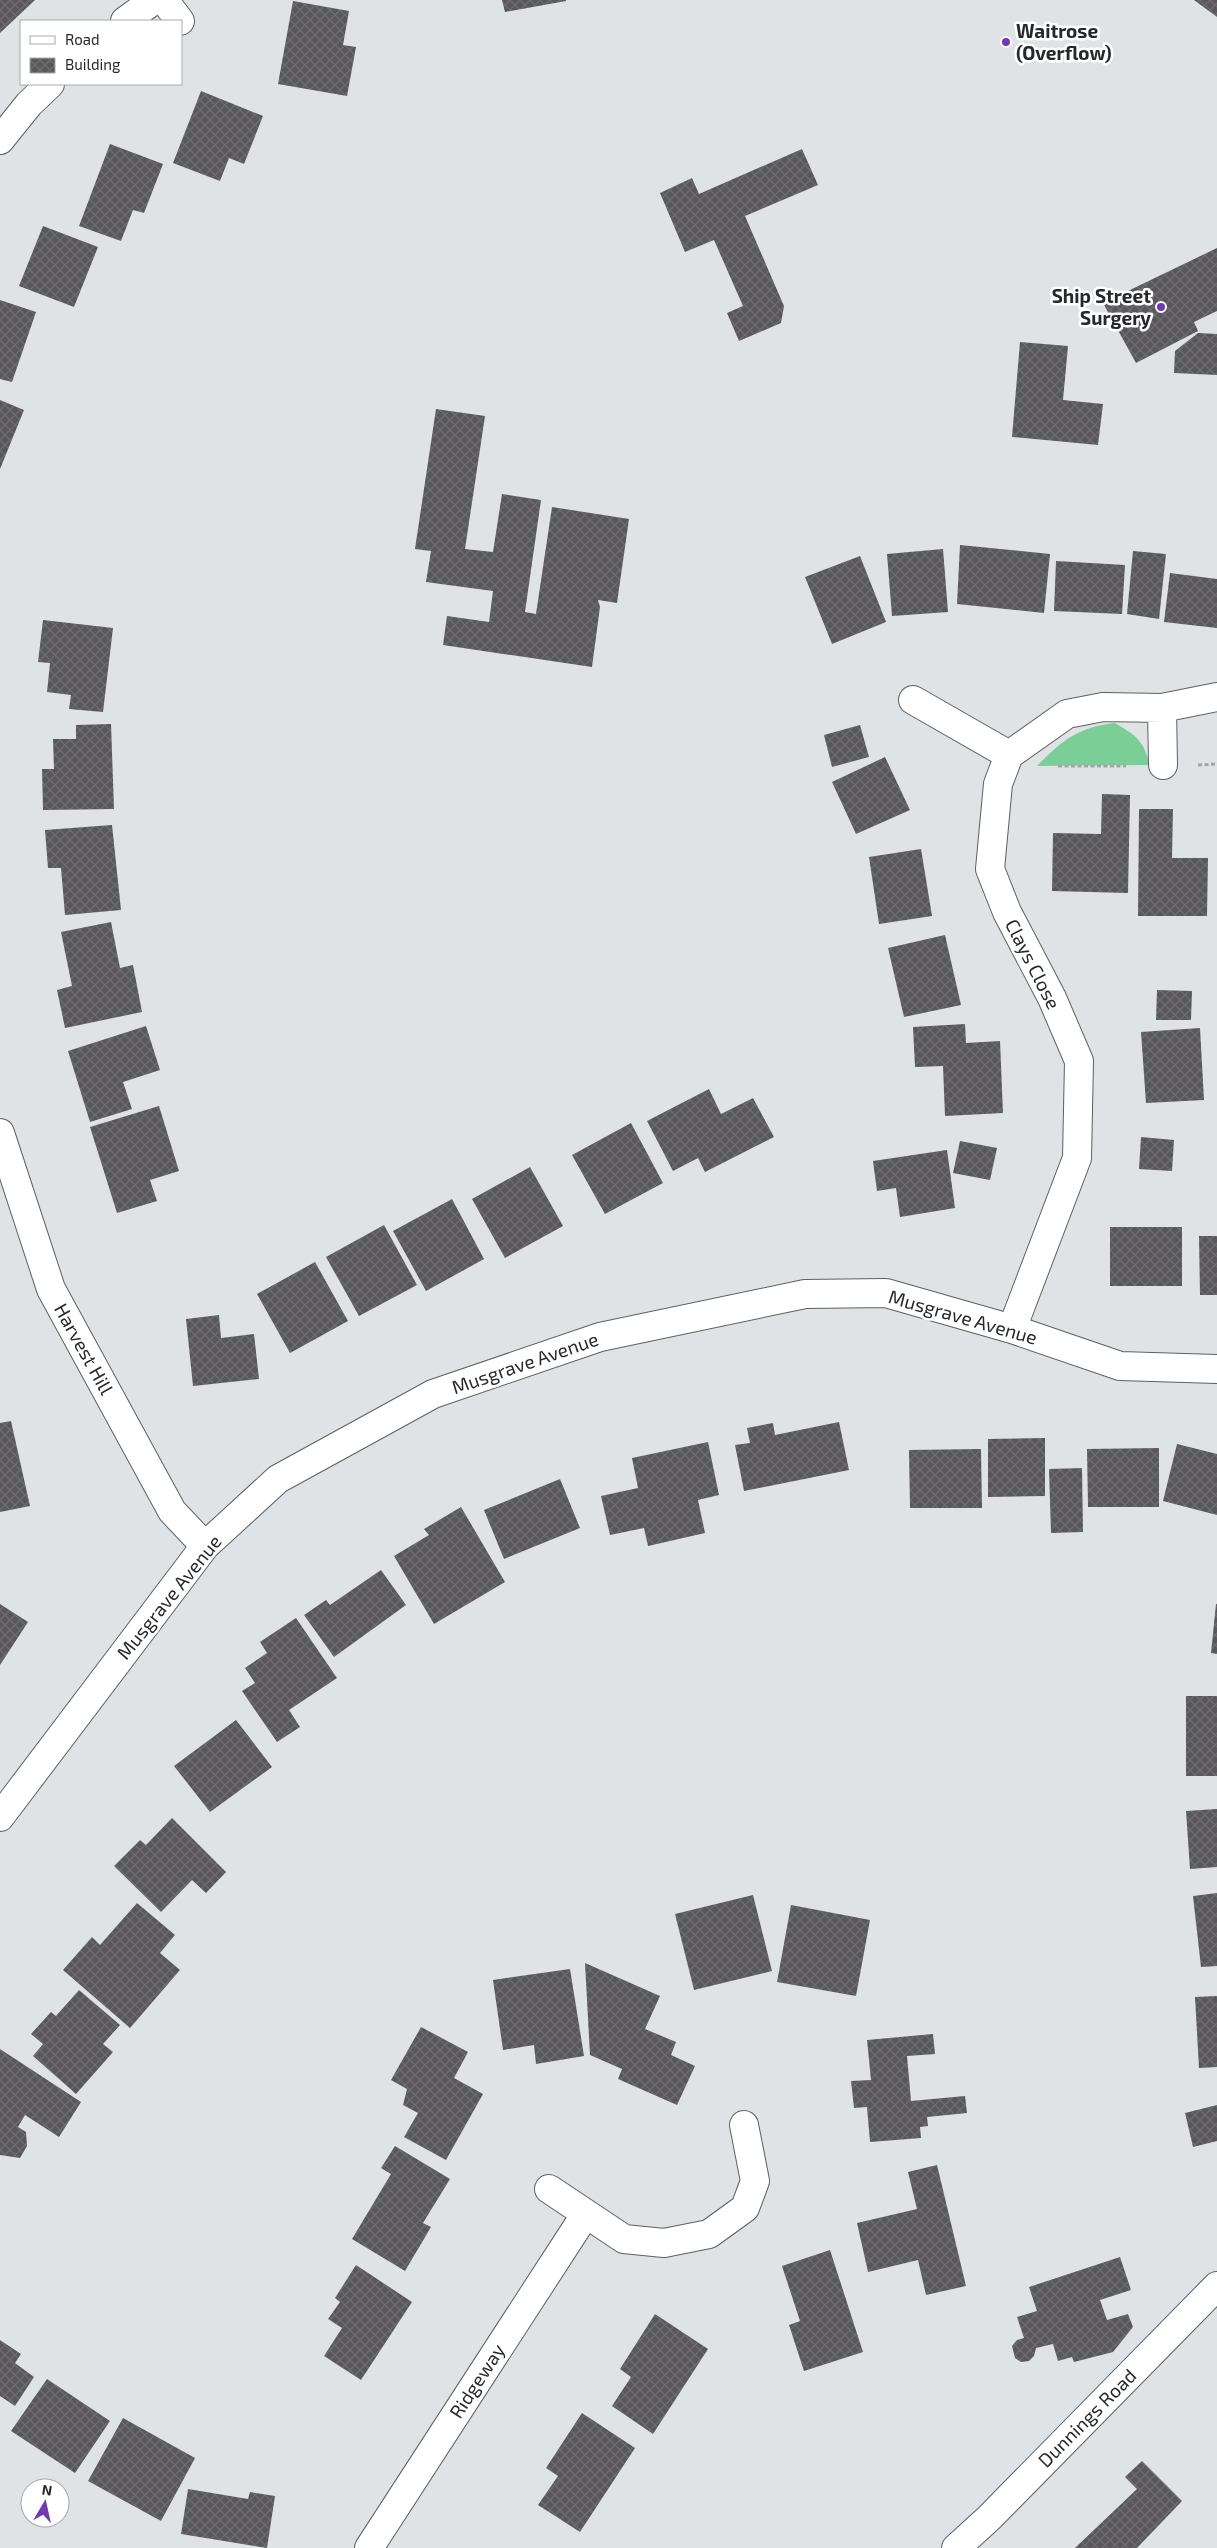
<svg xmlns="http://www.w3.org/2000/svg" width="1217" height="2548" viewBox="0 0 1217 2548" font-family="'Exo 2',sans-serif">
	<defs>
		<pattern id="building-cross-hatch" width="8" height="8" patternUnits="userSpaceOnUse" patternTransform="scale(1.25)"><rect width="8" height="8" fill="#59575a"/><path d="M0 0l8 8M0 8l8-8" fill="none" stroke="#6d6c6e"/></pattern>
	</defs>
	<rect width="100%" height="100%" fill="#dfe3e6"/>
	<path fill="#7ace96" d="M1115 723C1135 735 1145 741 1149 765L1037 766C1062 740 1079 727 1115 723Z"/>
	<path fill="url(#building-cross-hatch)" d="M0 0H35L0 33Z
		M502 0H566V1L505 12Z
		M1194 0H1217V17Z
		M293 1 349 11 343 45 356 47 347 96 278 84Z
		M201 91 263 116 244 164 229 158 220 181 173 163Z
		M110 144 163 164 144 213 133 210 121 241 79 226Z
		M802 149 818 185 745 216 784 306 781 323 739 341 727 313 743 306 714 240 685 252 660 193 692 178 699 194Z
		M43 226 98 247 74 307 19 286Z
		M1217 248V311L1194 322 1198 331 1136 363 1103 303Z
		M0 300 36 312 12 382 0 379Z
		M1198 333 1217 334V375L1174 373 1175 351Z
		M1020 342 1068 346 1063 400 1103 404 1098 445 1012 437Z
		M0 400 24 410 0 469Z
		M436 409 485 416 465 549 493 552 502 494 541 500 525 612 536 614 552 507 629 519 617 603 598 600 600 607 592 667 443 645 447 616 489 622 493 591 426 582 431 551 415 549Z
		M960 545 1050 554 1044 613 957 604Z
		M943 549 948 612 892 616 887 554Z
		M1133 551 1166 554 1159 619 1127 614Z
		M860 556 886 622 832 644 805 577Z
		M1056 561 1125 565 1122 614 1054 611Z
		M1170 573 1217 579V628L1164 622Z
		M43 620 113 628 103 712 69 709 71 695 47 692 50 663 38 662Z
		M111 724 114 809 43 810 42 769H54L53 739H76V725Z
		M860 725 869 757 832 767 824 735Z
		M885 757 910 810 856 834 832 782Z
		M1102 794 1130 795 1128 893 1052 891 1053 833 1101 834Z
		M1139 809H1173L1172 858H1208L1207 916H1138Z
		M112 825 121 910 65 915 61 868H48L45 830Z
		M921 849 932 916 879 924 869 857Z
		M111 922 120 968 133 965 142 1012 65 1028 57 990 72 986 61 932Z
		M945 935 961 1005 904 1017 888 948Z
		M1157 990 1192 991 1191 1020H1156Z
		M965 1024 966 1043 1000 1041 1003 1113 945 1116 943 1066 915 1067 913 1027Z
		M146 1026 160 1070 123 1082 132 1109 90 1122 68 1051Z
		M1200 1028 1204 1100 1146 1103 1141 1032Z
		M709 1089 721 1114 753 1098 774 1137 705 1172 698 1158 673 1171 647 1121Z
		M159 1106 179 1171 150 1180 157 1201 117 1213 90 1127Z
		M631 1123 663 1183 605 1214 572 1155Z
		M1141 1137 1174 1140 1172 1171 1139 1169Z
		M960 1141 997 1148 990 1180 953 1173Z
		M947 1150 955 1208 900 1217 896 1188 877 1191 873 1161Z
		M530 1167 563 1226 505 1258 472 1199Z
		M452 1199 484 1259 426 1291 393 1231Z
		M384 1225 417 1285 359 1316 326 1257Z
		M1110 1227H1182V1286H1110Z
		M1199 1236H1217V1295H1200Z
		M315 1262 348 1321 290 1353 257 1294Z
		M219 1315 221 1338 254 1334 259 1379 193 1386 186 1319Z
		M11 1421 30 1506 0 1512V1423Z
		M839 1422 849 1470 744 1491 735 1445 750 1443 747 1428 773 1423 775 1435Z
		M1045 1438V1496L988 1497V1439Z
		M708 1442 719 1495 698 1500 705 1533 648 1546 644 1528 610 1535 601 1496 638 1488 632 1458Z
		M1177 1444 1217 1454V1515L1163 1501Z
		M1159 1448V1507H1088L1087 1449Z
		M981 1449 982 1508H910L909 1450Z
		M1082 1468 1083 1532 1051 1533 1049 1469Z
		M560 1479 580 1528 504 1559 484 1510Z
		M461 1507 505 1582 434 1624 394 1556 429 1535 424 1529Z
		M381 1570 406 1605 334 1657 304 1615 326 1600 330 1605Z
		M0 1604 28 1622 0 1665Z
		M1216 1604H1217V1654L1211 1653Z
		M296 1618 337 1678 289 1710 300 1727 277 1742 242 1691 255 1683 245 1668 267 1653 260 1642Z
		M1186 1696H1217V1776H1186Z
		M236 1720 272 1767 210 1812 174 1766Z
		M1217 1809V1867L1190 1869 1186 1811Z
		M172 1818 226 1872 206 1893 192 1880 161 1912 114 1866 140 1840 146 1845Z
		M1217 1893V1966L1201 1967 1193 1896Z
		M753 1895 772 1971 694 1990 675 1914Z
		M137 1903 175 1935 160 1953 180 1970 130 2028 63 1970 92 1937 100 1945Z
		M791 1905 870 1920 856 1996 777 1982Z
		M585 1963 660 1996 645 2029 676 2042 671 2055 695 2066 677 2105 618 2079 622 2069 590 2055Z
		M570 1969 584 2056 536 2064 534 2045 503 2050 493 1980Z
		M79 1990 120 2025 103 2044 113 2052 76 2094 33 2056 43 2044 31 2034 51 2012 56 2016Z
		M1217 1996V2067L1199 2068 1195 1997Z
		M421 2027 468 2052 454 2078 483 2094 446 2160 404 2137 418 2113 403 2105 407 2089 391 2080Z
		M933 2034 935 2054 907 2056 911 2101 965 2096 967 2113 927 2117 928 2126 920 2127 921 2138 870 2142 867 2107 854 2108 851 2081 871 2080 867 2040Z
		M0 2049 81 2102 59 2137 25 2115 18 2127 26 2132 27 2146 20 2158 0 2155Z
		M1217 2105V2141L1193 2147 1185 2113Z
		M395 2146 450 2179 423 2223 431 2227 405 2271 352 2239 391 2174 381 2168Z
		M937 2165 966 2286 926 2295 918 2260 868 2272 857 2223 917 2209 908 2172Z
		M830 2250 863 2352 804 2371 789 2325 800 2321 782 2266Z
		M1120 2257 1131 2290 1100 2300 1107 2320 1128 2314 1133 2327 1113 2352 1074 2362 1072 2357 1058 2361 1053 2344 1036 2348 1034 2356 1029 2361 1021 2362 1015 2358 1012 2346 1017 2340 1024 2338 1017 2317 1037 2311 1029 2287Z
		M356 2265 412 2302 361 2380 324 2356 342 2328 328 2319 340 2302 335 2298Z
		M655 2314 708 2349 653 2434 612 2406 631 2377 620 2369Z
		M0 2340 21 2354 15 2363 34 2377 15 2406 0 2396Z
		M47 2379 110 2421 75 2473 11 2431Z
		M582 2413 635 2448 580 2532 538 2505 558 2476 546 2468Z
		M123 2418 195 2458 161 2521 88 2481Z
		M1142 2461 1182 2501 1137 2548H1075L1137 2489 1125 2477Z
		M188 2489 248 2499 250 2492 275 2496 267 2548 181 2534Z"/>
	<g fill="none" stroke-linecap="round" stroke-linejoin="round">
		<g stroke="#5d6063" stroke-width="30">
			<path id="minor" d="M164 0 180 21
				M125 21 154 0
				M0 140 29 104 50 84
				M913 700 1009 755
				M1163 765 1162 708 1217 697
				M0 1133 51 1289 172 1511 205 1546
				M1012 1329 1077 1158 1079 1061 1052 998 1007 912 990 869 998 784 1009 755 1067 714 1103 707 1162 708
				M0 1817 205 1546 278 1479 433 1394 600 1337 805 1294 886 1293 1012 1329 1120 1366 1217 1369
				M549 2189 624 2239 664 2243 709 2234 745 2208 755 2181 744 2125
				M369 2548 585 2215
				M956 2548 989 2518 1217 2286"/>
		</g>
		<path stroke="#a3a6a9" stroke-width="3" stroke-dasharray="4 2.5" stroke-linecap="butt" d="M1198 765 1217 764
			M1058 766H1126"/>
		<use href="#minor" stroke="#fff" stroke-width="28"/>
	</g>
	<g fill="#723ab0" stroke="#fff" stroke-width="2">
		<circle cx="1006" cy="42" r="5"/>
		<circle cx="1161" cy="307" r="5"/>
	</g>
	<g text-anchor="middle" stroke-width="5" stroke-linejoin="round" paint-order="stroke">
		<g font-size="19" font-weight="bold" fill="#272829" stroke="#fff" text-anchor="start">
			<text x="1016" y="38">Waitrose<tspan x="1016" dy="22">(Overflow)</tspan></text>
			<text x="1151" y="303" text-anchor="end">Ship Street<tspan x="1151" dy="22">Surgery</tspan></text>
		</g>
		<g font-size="19" fill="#272829" stroke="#fff">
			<text transform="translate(1033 964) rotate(63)" y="7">Clays Close</text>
			<text transform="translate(963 1317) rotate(16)" y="7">Musgrave Avenue</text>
			<text transform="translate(84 1349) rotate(61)" y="7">Harvest Hill</text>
			<text transform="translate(525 1363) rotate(-19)" y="7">Musgrave Avenue</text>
			<text transform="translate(169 1597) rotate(-51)" y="7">Musgrave Avenue</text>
			<text transform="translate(477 2381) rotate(-57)" y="7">Ridgeway</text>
			<text transform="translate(1087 2418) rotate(-45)" y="7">Dunnings Road</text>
		</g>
	</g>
	<rect x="20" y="20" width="162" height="65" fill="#ffffff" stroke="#a9a9a9"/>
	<rect x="30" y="36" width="25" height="8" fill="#ffffff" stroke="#a9a9a9"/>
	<text x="65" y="45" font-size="15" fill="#272829">Road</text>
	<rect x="30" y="58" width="25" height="15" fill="url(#building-cross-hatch)" stroke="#a9a9a9"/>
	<text x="65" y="70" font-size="15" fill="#272829">Building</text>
	<g transform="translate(45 2503) rotate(9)"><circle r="24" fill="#ffffff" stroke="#a9a9a9"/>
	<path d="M0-4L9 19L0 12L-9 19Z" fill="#723ab0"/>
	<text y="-8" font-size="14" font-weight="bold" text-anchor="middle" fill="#272829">N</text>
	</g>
</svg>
